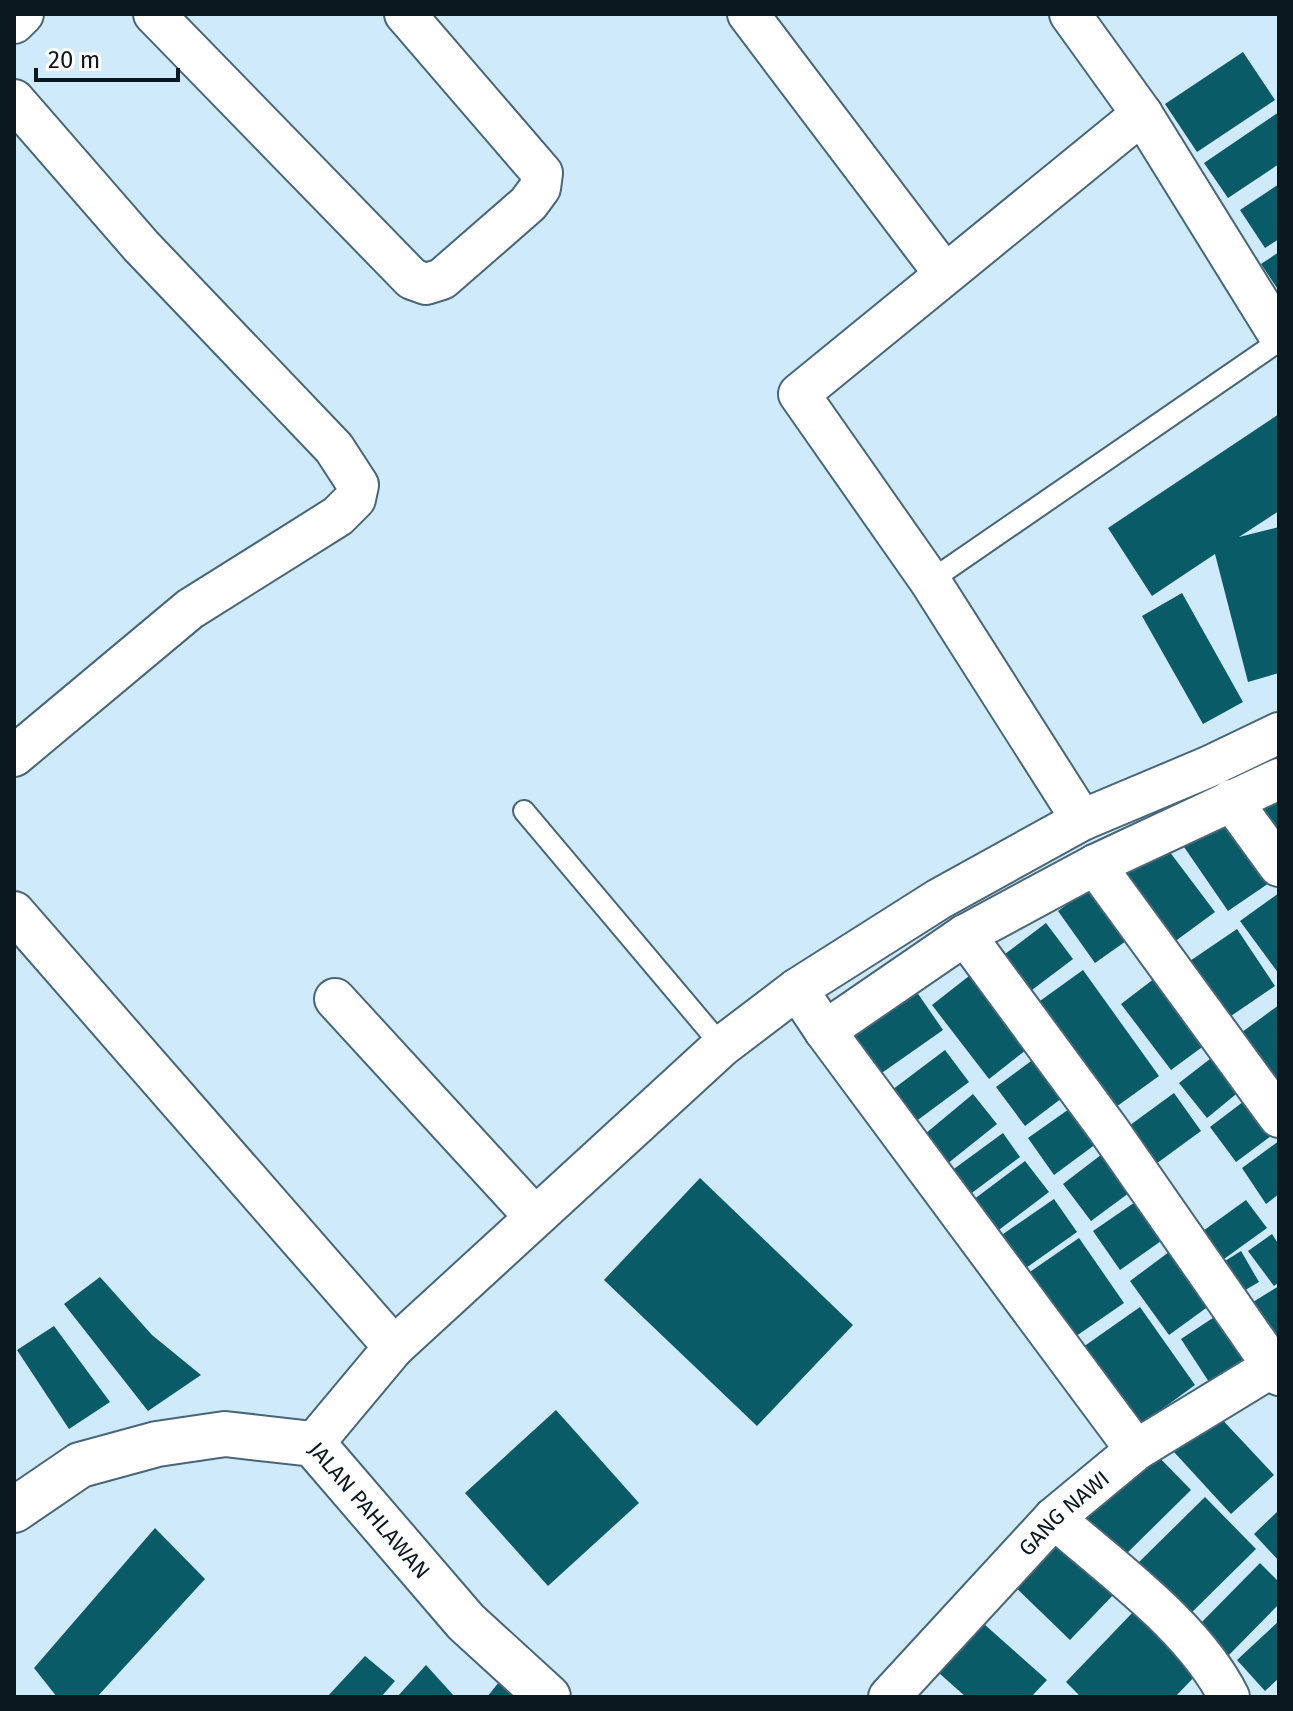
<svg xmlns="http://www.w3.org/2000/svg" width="1293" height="1711" viewBox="0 0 1293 1711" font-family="'Fira Sans',sans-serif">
	<rect width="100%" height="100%" fill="#cfeafa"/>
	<path fill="#085b67" d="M1243 52 1275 100 1197 152 1165 104Z
		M1279 112V164L1228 198 1204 163Z
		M1279 184V239L1265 248 1240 210Z
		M1279 252V291L1261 264Z
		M1279 414V511L1239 537 1279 527V673L1248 682 1215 554 1152 596 1108 528Z
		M1182 593 1243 702 1203 724 1142 616Z
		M1279 792V845L1254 810Z
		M1229 812 1275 879 1228 911 1182 844Z
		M1163 843 1215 912 1170 945 1120 875Z
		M1099 881 1136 934 1095 963 1058 911Z
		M1279 893V974L1240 921Z
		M1046 923 1073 959 1024 996 997 960Z
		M1237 929 1275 986 1228 1018 1190 961Z
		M978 969 1035 1043 989 1079 932 1005Z
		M1083 970 1159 1076 1109 1112 1033 1006Z
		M1159 975 1209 1042 1171 1070 1121 1004Z
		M914 988 943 1030 876 1077 847 1036Z
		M1279 1005V1084L1238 1035Z
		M945 1050 969 1082 911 1125 888 1093Z
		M1219 1052 1246 1086 1207 1118 1179 1083Z
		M1042 1053 1070 1092 1025 1126 996 1087Z
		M1174 1093 1201 1131 1149 1169 1122 1131Z
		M973 1094 997 1124 942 1168 919 1139Z
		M1252 1095 1279 1130 1236 1162 1210 1127Z
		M1079 1102 1104 1138 1054 1175 1028 1138Z
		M1003 1133 1020 1157 965 1198 947 1174Z
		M1279 1141V1194L1266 1204 1242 1168Z
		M1110 1148 1137 1187 1091 1221 1063 1184Z
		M1025 1161 1049 1192 992 1235 969 1203Z
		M700 1178 853 1325 757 1426 604 1280Z
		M1144 1196 1171 1234 1120 1270 1093 1231Z
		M1054 1199 1077 1232 1016 1275 993 1241Z
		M1246 1200 1267 1228 1217 1264 1196 1236Z
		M1272 1234 1279 1245V1282L1274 1286 1248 1251Z
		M1079 1238 1124 1303 1069 1341 1024 1276Z
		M1173 1249 1213 1303 1169 1335 1130 1281Z
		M1241 1251 1259 1282 1235 1296 1217 1266Z
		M100 1277 152 1335 201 1375 148 1411 64 1304Z
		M1279 1286V1358L1245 1307Z
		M1140 1307 1195 1385 1132 1431 1076 1352Z
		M1225 1310 1253 1353 1209 1382 1181 1339Z
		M54 1326 110 1402 69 1429 17 1350Z
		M556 1410 639 1503 548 1586 465 1493Z
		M1216 1413 1274 1475 1231 1514 1174 1452Z
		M1152 1450 1191 1490 1121 1559 1082 1518Z
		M1205 1497 1256 1549 1185 1619 1134 1567Z
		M1279 1510V1561L1254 1534Z
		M155 1528 205 1579 97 1697H57L34 1668Z
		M1055 1536 1115 1593 1070 1640 1011 1583Z
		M1260 1563 1279 1582V1604L1227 1657 1197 1627Z
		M1135 1610 1199 1672 1175 1697H1081L1066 1682Z
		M1279 1621V1678L1265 1691 1237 1660Z
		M984 1624 1047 1680 1031 1697H966L939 1673Z
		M365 1656 395 1681 381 1697H327Z
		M426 1665 455 1697H397Z
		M499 1682 514 1697H487Z"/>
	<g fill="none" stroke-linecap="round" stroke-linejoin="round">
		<g stroke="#486677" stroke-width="24">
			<path id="service" d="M930 581 1279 341
				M524 811 722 1046"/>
		</g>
		<g stroke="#486677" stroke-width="44">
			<g id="minor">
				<path d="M154 14 412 279 426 284 442 279 528 204 540 188 542 173 405 14"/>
				<path d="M748 14 944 273"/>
				<path d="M1070 14 1142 114 1279 335"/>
				<path d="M14 23 23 14"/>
				<path d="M14 100 141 246 334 448 358 485 355 499 338 516 190 609 14 756"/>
				<path d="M1231 800 1279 866"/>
				<path d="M1082 820 930 581 799 394 1142 114"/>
				<path d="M1095 865 1279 1117"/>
				<path d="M14 912 394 1347"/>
				<path d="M965 935 1108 1129 1279 1375"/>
				<path d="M797 989 825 1031 1136 1450"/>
				<path d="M335 999 535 1217"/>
				<path d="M825 1031 965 935 1095 865 1279 779"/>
				<path d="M313 1444 394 1347 722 1046 797 989 939 899 1082 820 1208 767 1279 733"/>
				<path d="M1054 1518C1113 1570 1194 1627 1229 1697"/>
				<path id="s1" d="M889 1697 1054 1518 1136 1450 1272 1367"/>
			</g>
		</g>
		<g stroke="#486677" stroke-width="48">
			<g id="tertiary">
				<path id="s2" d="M14 1510 80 1465 157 1444 225 1434 313 1444 466 1622 548 1697"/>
			</g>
		</g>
		<use href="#service" stroke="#fff" stroke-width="20"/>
		<use href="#minor" stroke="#fff" stroke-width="40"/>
		<use href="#tertiary" stroke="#fff" stroke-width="44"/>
	</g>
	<g text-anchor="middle" stroke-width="8" stroke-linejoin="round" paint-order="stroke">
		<g font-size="22" fill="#0c181f" stroke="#fff">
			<text dy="8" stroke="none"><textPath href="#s2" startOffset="404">JALAN PAHLAWAN</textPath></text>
			<text dy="8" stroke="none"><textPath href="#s1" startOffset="254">GANG NAWI</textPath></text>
		</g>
	</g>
	<rect width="1293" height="1711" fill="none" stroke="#0c181f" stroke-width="32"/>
	<path d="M36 68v12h142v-12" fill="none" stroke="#0c181f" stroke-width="4"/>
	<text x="48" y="68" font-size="24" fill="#0c181f" stroke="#ffffff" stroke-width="6" paint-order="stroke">20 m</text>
</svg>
